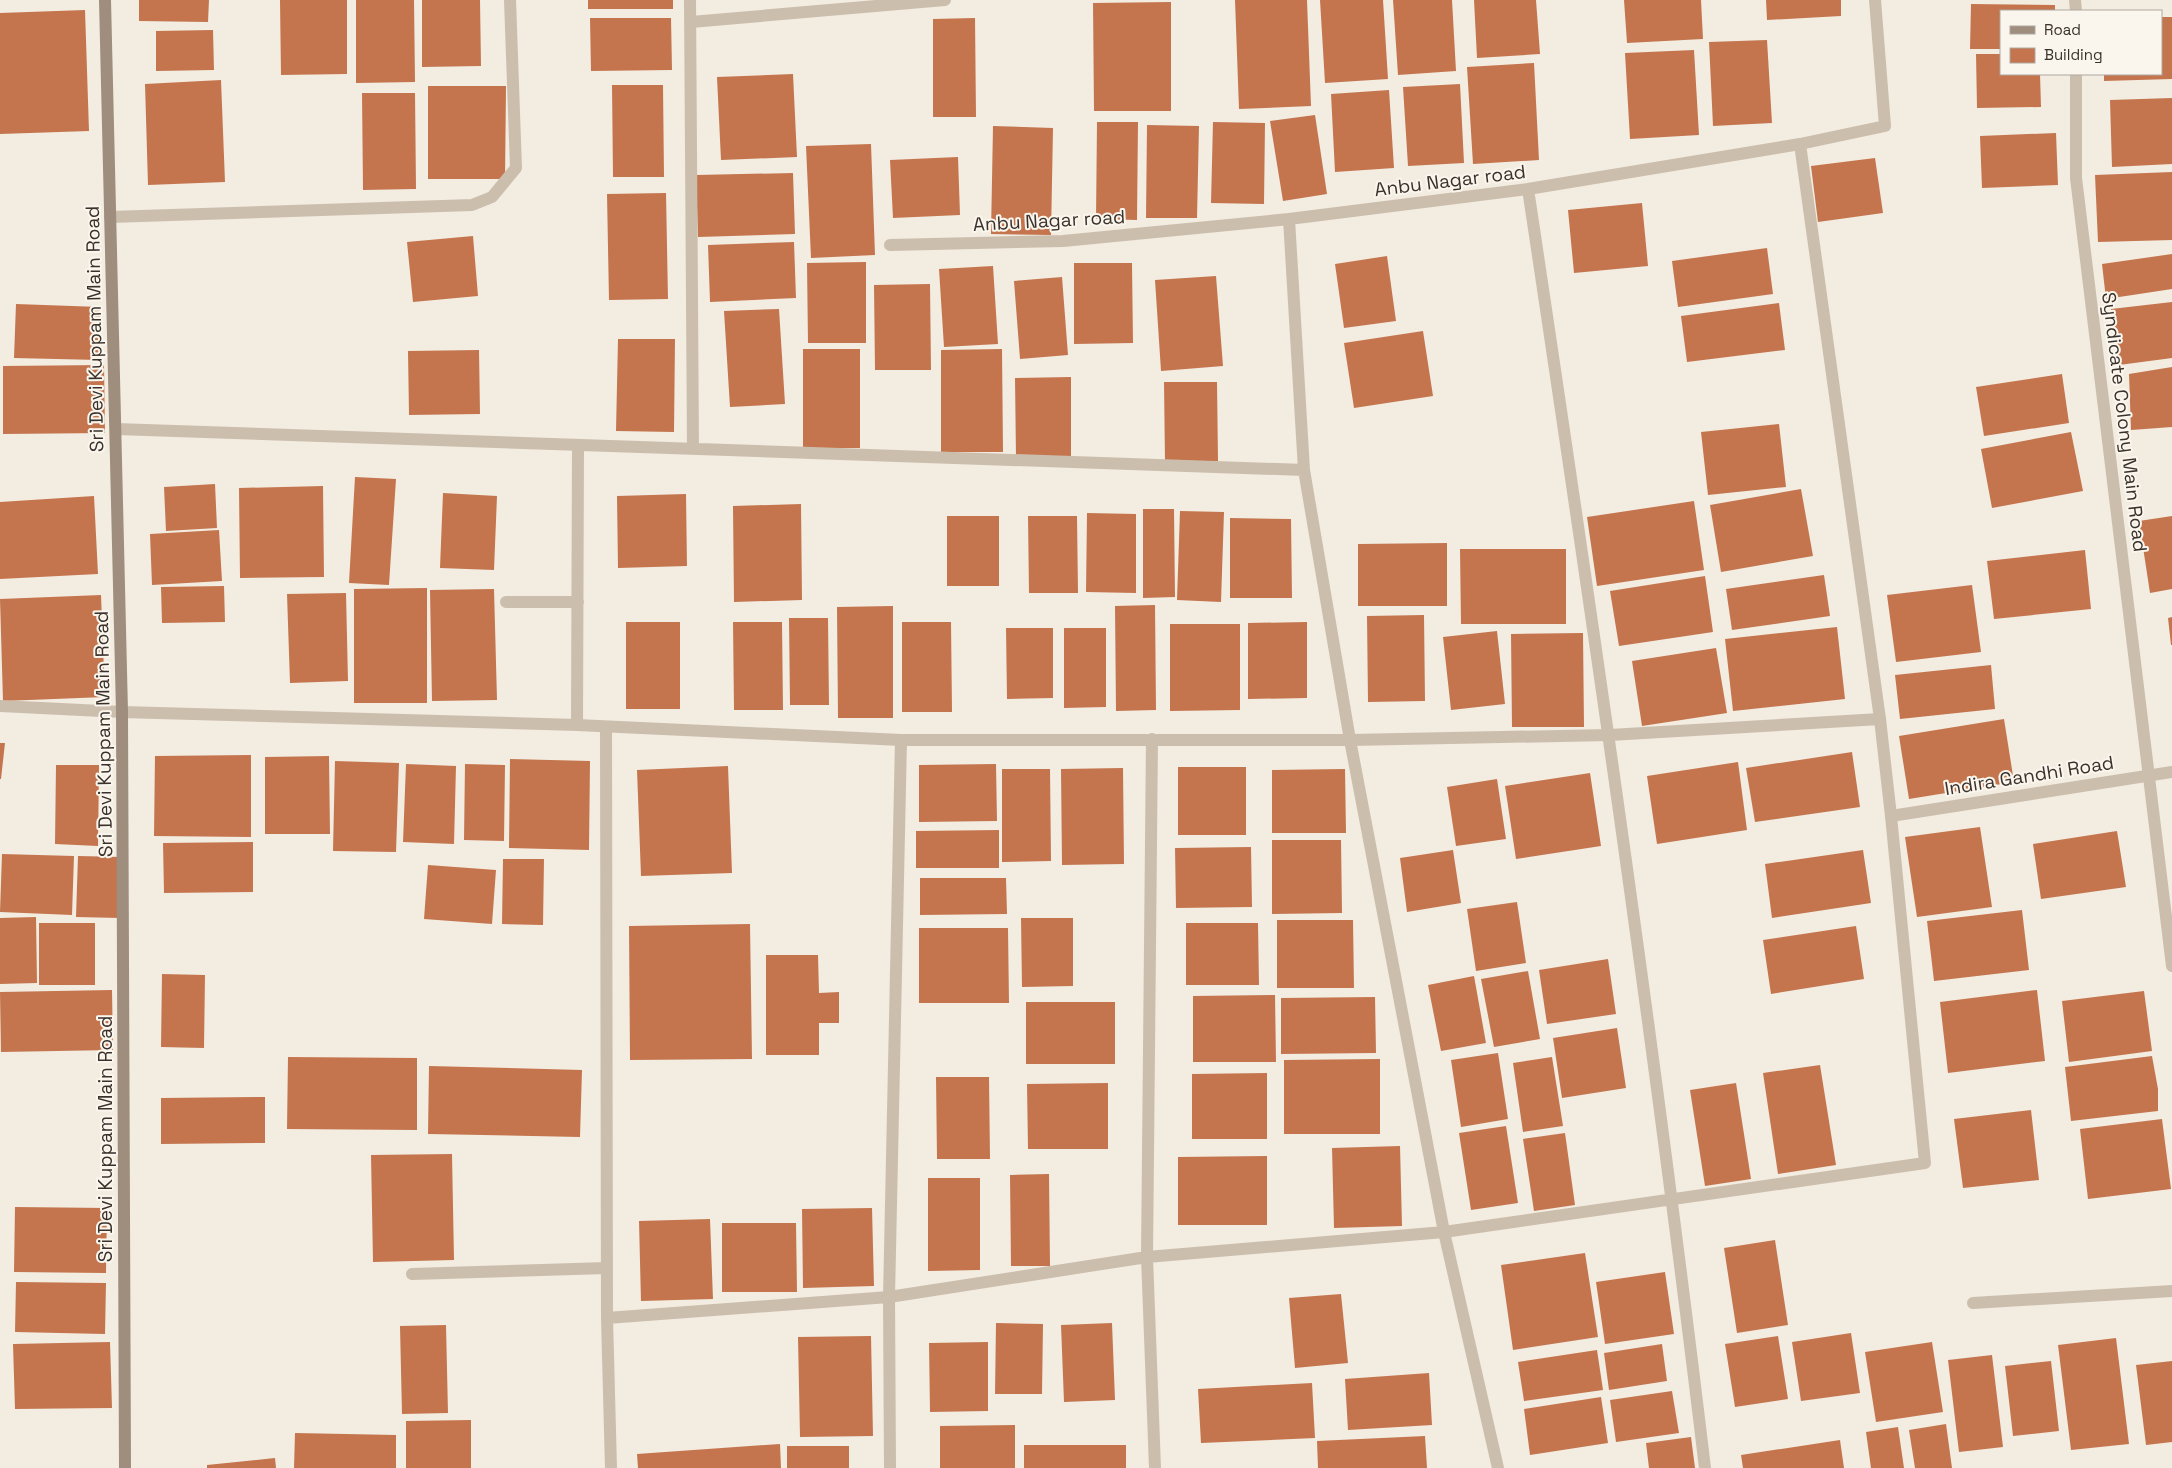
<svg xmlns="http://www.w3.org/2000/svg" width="2172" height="1468" viewBox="0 0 2172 1468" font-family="'Space Grotesk',sans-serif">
	<rect width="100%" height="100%" fill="#f3ece1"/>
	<path fill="#c4754e" d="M139 0H209L208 22 139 21Z
		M280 0H347V74L281 75Z
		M356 0H414L415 82 356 83Z
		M422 0H480L481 66 422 67Z
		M588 0H673V9H588Z
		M1235 0H1307L1311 106 1239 109Z
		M1320 0H1383L1388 79 1325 83Z
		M1393 0H1452L1456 71 1398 75Z
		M1474 0H1536L1540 54 1477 58Z
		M1624 0H1701L1703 39 1627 43Z
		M1766 0H1841V16L1767 20Z
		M1171 2V111H1094L1093 3Z
		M1971 4 2055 5V11H2001V49H1970Z
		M85 10 89 131 0 134V13Z
		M2161 17H2172V79L2104 81V74H2161Z
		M590 18H671L672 70 591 71Z
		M975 18 976 117H933V19Z
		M213 30 214 70 156 71V31Z
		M1767 40 1772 123 1713 126 1709 42Z
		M1694 50 1699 135 1630 139 1625 53Z
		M1976 54H2001V74H2040L2041 107 1977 108Z
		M1534 63 1539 160 1473 164 1467 67Z
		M793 74 797 157 721 160 717 77Z
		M221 80 225 182 148 185 145 84Z
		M1460 84 1464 163 1408 166 1403 87Z
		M612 85H663L664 177H613Z
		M428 86H506L505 179H428Z
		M1389 90 1394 168 1335 172 1331 94Z
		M362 93H415L416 189 363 190Z
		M2172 98V164L2112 167 2110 100Z
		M1315 115 1327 194 1283 201 1270 121Z
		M1097 122H1138L1137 220 1096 219Z
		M1213 122 1265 123 1264 204 1211 203Z
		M1147 125 1199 126 1197 218H1146Z
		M993 126 1053 128 1051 235 991 234Z
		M2056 133 2058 185 1982 188 1980 136Z
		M871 144 875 255 811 258 806 146Z
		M958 157 960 215 893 218 890 160Z
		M1875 158 1883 213 1818 222 1811 166Z
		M2172 172V240L2098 242 2095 175Z
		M793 173 795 234 698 237 696 175Z
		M666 193 668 299 609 300 607 194Z
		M1642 203 1648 266 1574 273 1568 210Z
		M473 236 478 296 413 302 407 242Z
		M794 242 796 298 710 302 708 245Z
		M1767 248 1773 294 1678 307 1672 261Z
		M2172 254V289L2106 299 2102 264Z
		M1387 256 1396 321 1344 328 1335 264Z
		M866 262V343H808L807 263Z
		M1074 263H1132L1133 343 1074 344Z
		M993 266 998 344 944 347 939 269Z
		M1216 276 1223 366 1161 371 1155 280Z
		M1062 277 1068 355 1020 359 1014 281Z
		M930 284 931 370H875L874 285Z
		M2172 302V358L2119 365 2111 309Z
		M1779 303 1785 350 1687 362 1681 316Z
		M16 304 100 307 99 360 14 358Z
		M779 309 785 404 730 407 724 311Z
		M1423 331 1433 396 1354 408 1344 343Z
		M618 339H675L674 432 616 431Z
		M803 349H860V448H803Z
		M1002 349 1003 452H941V350Z
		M479 350 480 414 409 415 408 351Z
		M104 365 105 433 3 434V366Z
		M2172 367V427L2131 430 2129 374Z
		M2062 374 2069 423 1984 436 1976 387Z
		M1071 377V457L1016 458 1015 378Z
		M1164 382H1217L1218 461 1165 462Z
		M1779 424 1786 487 1708 495 1701 432Z
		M2071 432 2083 491 1992 508 1981 449Z
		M355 477 396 479 389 585 349 583Z
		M215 484 217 528 166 531 164 487Z
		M323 486 324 577 240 578 239 488Z
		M1801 489 1813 556 1721 572 1710 505Z
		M443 493 497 496 494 570 440 568Z
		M686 494 687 566 618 568 617 496Z
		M94 496 98 574 0 579V502Z
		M1694 501 1704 570 1597 586 1587 517Z
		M801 504 802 600 734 602 733 506Z
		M1143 509H1174L1175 597 1143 598Z
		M1180 511 1224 512 1221 602 1177 600Z
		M1087 513 1136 514V593L1086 592Z
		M947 516H999V586H947Z
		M1028 516H1077L1078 593H1029Z
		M2172 516V589L2150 593 2139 521Z
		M1230 518 1291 519 1292 598H1230Z
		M219 530 222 581 152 585 150 534Z
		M1447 543V606H1358V544Z
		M1460 549H1566V624H1461Z
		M2085 550 2091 609 1994 619 1987 561Z
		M1824 575 1830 616 1732 630 1726 589Z
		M1705 576 1713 632 1619 646 1610 591Z
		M1972 585 1981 652 1896 662 1887 595Z
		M224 586 225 622 162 623 161 587Z
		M427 588V703H354V589Z
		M494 589 497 700 432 701 430 590Z
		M346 593 348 681 290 683 287 594Z
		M101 595 105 697 3 701 0 599Z
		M1155 605 1156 710 1116 711 1115 606Z
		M893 606V718H838L837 607Z
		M1424 615 1425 701 1368 702 1367 616Z
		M2172 617V645H2171L2168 618Z
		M789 618H828L829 705H790Z
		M626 622H680V709H626Z
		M733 622H782L783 710H734Z
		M902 622H951L952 712H902Z
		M1307 622V698L1248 699V623Z
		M1170 624H1240V710L1170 711Z
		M1837 627 1845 699 1733 711 1725 639Z
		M1006 628H1053V698L1007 699Z
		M1064 628H1106V707L1064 708Z
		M1497 631 1505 704 1451 710 1443 637Z
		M1583 633 1584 727H1512L1511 634Z
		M1716 648 1727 713 1642 726 1632 661Z
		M1991 665 1995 709 1900 719 1895 675Z
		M2004 719 2014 782 1909 799 1899 736Z
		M0 743H5L1 779H0Z
		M1852 752 1860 807 1755 822 1746 768Z
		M251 755V837L154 836 155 756Z
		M329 756 330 834H265V757Z
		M510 759 590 761 589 850 509 848Z
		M335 761 399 763 396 852 333 851Z
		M1738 762 1747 830 1657 844 1647 776Z
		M406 764 456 766 454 844 403 842Z
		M465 764 505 765 504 841 464 840Z
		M996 764 997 821 919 822V765Z
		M56 765H99L98 846 55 844Z
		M728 766 732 873 641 876 637 770Z
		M1178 767H1246V835H1178Z
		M1123 768 1124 864 1062 865 1061 769Z
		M1002 769H1050L1051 861 1002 862Z
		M1345 769 1346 833H1272V770Z
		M1590 773 1601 846 1516 859 1505 786Z
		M1497 779 1506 839 1456 846 1447 787Z
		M1980 827 1992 907 1917 917 1905 837Z
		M999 830V868H916V831Z
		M2117 831 2126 887 2041 899 2033 844Z
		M1272 840H1341L1342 913 1272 914Z
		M253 842V892L164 893 163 843Z
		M1251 847 1252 907 1176 908 1175 848Z
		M1453 850 1461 903 1407 912 1400 858Z
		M1863 850 1871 903 1772 918 1765 864Z
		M2 854 74 856 72 915 0 912Z
		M78 856 122 857 120 918 76 917Z
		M503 859H544L543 925 502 924Z
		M428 865 496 870 492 924 424 919Z
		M920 878H1006L1007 914 920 915Z
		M1517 902 1526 963 1476 971 1467 909Z
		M2022 910 2029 970 1934 981 1927 921Z
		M36 917 37 983 0 984V918Z
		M1021 918H1073V986L1022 987Z
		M1277 920H1353L1354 988H1277Z
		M39 923H95V985H39Z
		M1186 923H1258L1259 985H1186Z
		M750 924 752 1059 630 1060 629 926Z
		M1856 926 1864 979 1771 994 1763 940Z
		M919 928H1008L1009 1003H919Z
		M766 955H818L819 993 839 992V1023H819V1055H766Z
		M1608 959 1616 1014 1547 1024 1539 970Z
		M1528 971 1540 1039 1494 1047 1481 979Z
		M162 974 205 975 204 1048 161 1047Z
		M1474 976 1486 1043 1441 1051 1428 985Z
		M112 990 113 1050 1 1052 0 992Z
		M2037 990 2045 1061 1948 1073 1940 1002Z
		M2144 991 2152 1051 2069 1062 2062 1001Z
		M1275 995 1276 1062H1193V996Z
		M1375 997 1376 1053 1281 1054V998Z
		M1026 1002H1115V1064H1026Z
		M1617 1028 1626 1088 1562 1098 1553 1038Z
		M1498 1053 1508 1119 1461 1127 1451 1060Z
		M2152 1056 2158 1089V1111L2071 1121 2065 1067Z
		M288 1057 417 1058V1130L287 1129Z
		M1552 1057 1563 1126 1523 1132 1513 1063Z
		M1380 1059V1134H1284V1060Z
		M1820 1065 1836 1165 1778 1174 1763 1073Z
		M429 1066 582 1070 580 1137 428 1134Z
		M1267 1073V1139H1192V1074Z
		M936 1077H989L990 1159H937Z
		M1108 1083V1149H1028L1027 1084Z
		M1736 1083 1751 1179 1705 1186 1690 1090Z
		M265 1097V1143L161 1144V1098Z
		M2031 1110 2039 1180 1963 1188 1954 1119Z
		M2162 1119 2171 1189 2088 1199 2080 1129Z
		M1506 1126 1518 1203 1471 1210 1459 1133Z
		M1565 1133 1575 1205 1534 1211 1523 1139Z
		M1400 1146 1402 1226 1334 1228 1332 1148Z
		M452 1154 454 1260 373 1262 371 1155Z
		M1267 1156V1225H1178V1157Z
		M1049 1174 1050 1266H1011L1010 1175Z
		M928 1178H980V1270L928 1271Z
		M15 1207 107 1208 106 1273 14 1272Z
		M872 1208 874 1286 803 1288 802 1209Z
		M710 1219 713 1299 641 1301 639 1221Z
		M722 1223H796L797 1292H722Z
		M1775 1240 1788 1325 1737 1333 1724 1248Z
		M1585 1253 1598 1337 1513 1350 1501 1265Z
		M1665 1272 1674 1334 1605 1344 1596 1282Z
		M16 1282 106 1283 105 1334 15 1332Z
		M1341 1294 1348 1363 1295 1368 1289 1298Z
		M996 1323 1043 1324 1042 1394H995Z
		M1112 1323 1115 1400 1064 1402 1061 1325Z
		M446 1325 448 1413 402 1414 400 1326Z
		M1851 1333 1860 1393 1801 1401 1792 1342Z
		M871 1336 873 1436 800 1437 798 1337Z
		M1778 1336 1788 1399 1735 1407 1725 1344Z
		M2116 1338 2129 1444 2071 1450 2058 1345Z
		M110 1342 112 1408 15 1409 13 1344Z
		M988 1342V1411L930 1412 929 1343Z
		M1932 1342 1943 1412 1876 1422 1865 1352Z
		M1662 1344 1667 1381 1609 1390 1604 1353Z
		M1597 1350 1603 1390 1524 1401 1518 1362Z
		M1992 1355 2003 1447 1959 1452 1948 1360Z
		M2051 1361 2059 1431 2013 1436 2005 1366Z
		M2172 1361V1442L2146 1445 2136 1365Z
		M1429 1373 1432 1425 1348 1430 1345 1379Z
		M1312 1383 1315 1438 1201 1443 1198 1389Z
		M1672 1391 1679 1433 1616 1442 1610 1400Z
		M1601 1397 1608 1443 1530 1455 1524 1409Z
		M471 1420V1468H406V1421Z
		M1946 1424 1952 1468H1915L1909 1430Z
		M1015 1425V1468H940V1426Z
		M1898 1427 1904 1468H1871L1866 1432Z
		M295 1433 396 1435V1468H294Z
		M1425 1436 1427 1468H1318L1317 1441Z
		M1691 1437 1695 1468H1649L1646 1443Z
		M1840 1440 1844 1468H1743L1741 1455Z
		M780 1444 781 1468H638L637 1454Z
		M1024 1445H1126V1468H1024Z
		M787 1446H849V1468H787Z
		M275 1458 276 1468H207V1465Z"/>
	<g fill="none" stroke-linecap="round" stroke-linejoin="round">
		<path stroke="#ccbead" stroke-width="12" d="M690 0 693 449
			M2075 0 2076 11
			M691 22 945 0
			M2076 74V178L2172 966
			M1800 144 1880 719
			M1528 189C1592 615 1654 1041 1705 1468
			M110 217 472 205 492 197 516 168 510 0
			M1289 219 1304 470 1350 740 1444 1232 1498 1468
			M890 245 1063 241 1289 219 1528 189 1800 144 1885 126 1875 0
			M116 429 1304 470
			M506 602H578
			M0 706 122 712
			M577 725 578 445
			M606 727 607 1318 611 1468
			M1152 739 1147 1257 1155 1468
			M412 1274 607 1268
			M1973 1303 2172 1291
			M607 1318 889 1297 1147 1257 1444 1232 1925 1163 1891 816
			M890 1468 889 1297 901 740"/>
		<path stroke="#ccbead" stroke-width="12" d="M122 712 577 725 901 740H1350L1610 735 1880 719 1891 816 2172 772"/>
		<path stroke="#9f8d7e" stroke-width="12" d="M105 0 122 712 125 1468"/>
	</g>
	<g text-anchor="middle" stroke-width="4" stroke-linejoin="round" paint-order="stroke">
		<g font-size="19" fill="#3a312b" stroke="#faf6ee">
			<text transform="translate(1450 180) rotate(-7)" y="7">Anbu Nagar road</text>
			<text transform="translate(1049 220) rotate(-3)" y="7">Anbu Nagar road</text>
			<text transform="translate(94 329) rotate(-91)" y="7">Sri Devi Kuppam Main Road</text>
			<text transform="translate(2125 422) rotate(83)" y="7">Syndicate Colony Main Road</text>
			<text transform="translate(103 734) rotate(-91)" y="7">Sri Devi Kuppam Main Road</text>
			<text transform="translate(2029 775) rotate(-9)" y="7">Indira Gandhi Road</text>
			<text transform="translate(105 1139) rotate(-90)" y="7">Sri Devi Kuppam Main Road</text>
		</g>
	</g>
	<rect x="2000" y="10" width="162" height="65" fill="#faf6ee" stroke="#ada7a0"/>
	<rect x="2010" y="26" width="25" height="8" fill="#9f8d7e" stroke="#ada7a0"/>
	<text x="2044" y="35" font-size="15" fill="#3a312b">Road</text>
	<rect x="2010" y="48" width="25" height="15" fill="#c4754e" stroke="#ada7a0"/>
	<text x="2044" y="60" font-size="15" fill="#3a312b">Building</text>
</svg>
